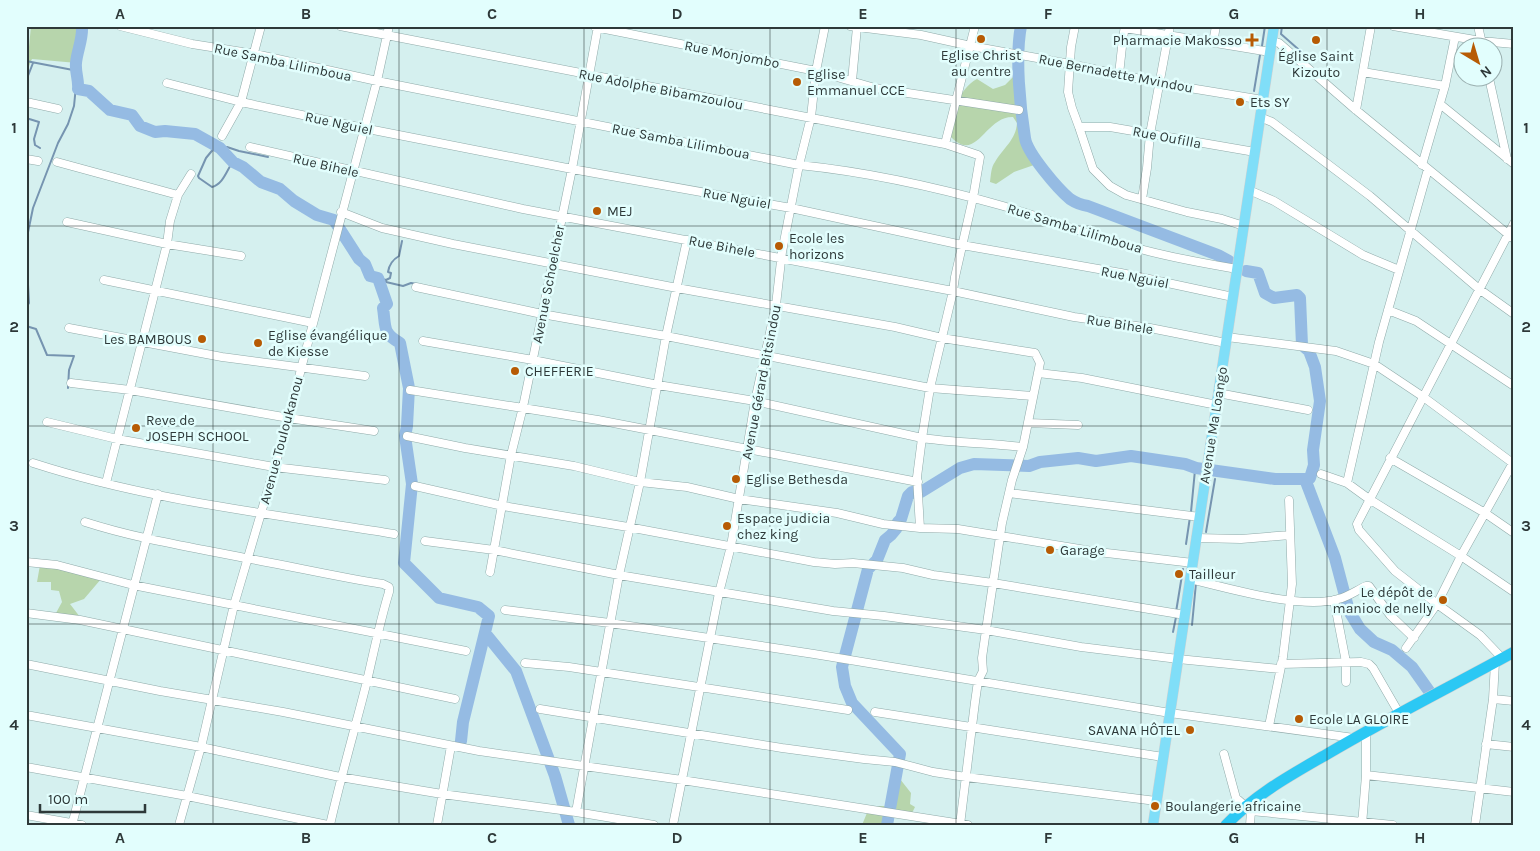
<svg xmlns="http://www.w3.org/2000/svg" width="1540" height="851" viewBox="0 0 1540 851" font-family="Karla,sans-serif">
	<rect width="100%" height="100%" fill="#d5f0ef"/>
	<path fill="#b7d5ac" d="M31 26H78L77 63 32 59 26 73V48L29 47Z
		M1015 75 1019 82 1026 142 1035 158 1034 165 1014 172 996 184 990 182C991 175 991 167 995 162 1003 148 1016 140 1017 123L1013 117C983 116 976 171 945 130 952 112 960 88 977 79L993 89 1005 85Z
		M40 565 101 579 84 599 70 604 80 617 56 613 62 602 59 591 51 590V582H37Z
		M892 778 900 779 911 793 910 804 915 807 911 815 896 812 892 818 886 820 887 825H862L869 808 880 806H893L895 794Z"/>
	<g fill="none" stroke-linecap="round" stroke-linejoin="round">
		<path stroke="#7694b0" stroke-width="2" d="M1282 26 1281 34 1306 56
			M1262 46 1265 26
			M26 61 73 70
			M26 81 33 63
			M1254 91 1260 55
			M26 118 39 122 34 139 35 145 40 148
			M215 147 206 158 198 176 199 178 212 187C223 184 226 172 232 163
			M222 149 227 147 239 151 268 157
			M26 242 33 208 58 143 68 124 74 106 76 86
			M26 248 29 303 26 308
			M378 278 386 280V282L403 286 411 283 417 284
			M386 280 390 278 391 273 388 272C389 265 392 260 399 256L402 241
			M26 326 36 329 47 355 74 356 69 370 68 388
			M1191 512 1195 470
			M1206 532 1215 479
			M1186 544 1190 517
			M1176 612 1183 569
			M1192 625 1196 583
			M1173 632 1176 617"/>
		<path stroke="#95bbe3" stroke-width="12" d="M82 26C83 39 77 51 76 63 75 72 79 80 78 89L89 91 110 110 132 115 140 126 155 132 165 131 195 134 220 148 233 162 243 167 261 182 280 189 294 201 317 215 334 220 359 259 365 264 370 276 378 278 387 304 383 308C386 327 382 333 400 343L409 388 407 426 405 436 412 484 404 563 439 598 478 607 489 616 463 722 461 741
			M1021 26C1015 57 1020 107 1025 138 1027 153 1058 189 1070 199 1076 203 1081 205 1088 206L1218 255 1229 261
			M1246 271 1258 273 1265 293 1274 298 1297 295 1300 298 1302 345 1309 351 1315 367 1320 401 1313 450 1314 465 1310 478 1305 479 1335 558 1349 611 1360 629 1374 642 1392 650 1412 667 1429 691
			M485 633 516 671 555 776 569 825
			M887 825 900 754 852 703 845 686 842 667 868 569 877 560 885 540 891 535 896 529 898 522 901 519 908 496 912 492H921L960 468 974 464 1029 466 1040 462 1078 458 1096 461 1131 456 1185 464 1196 468 1275 479H1305"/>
		<g stroke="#90aaa9" stroke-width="9">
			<path id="minor" d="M120 26 192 44 255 54 377 81 799 165C868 172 936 187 1003 206 1047 219 1089 235 1133 247 1167 257 1202 263 1237 269
				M340 26 945 144 978 155 980 157 973 198 955 277 953 291 930 388 922 438 917 477 920 528
				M850 26 921 35 971 46 1070 64 1159 83 1263 100
				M1075 26 1071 47 1068 92 1072 108 1079 127 1093 169 1110 186 1126 195 1187 212 1222 219 1244 226
				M1393 26 1481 41 1514 44
				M1478 26 1483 48
				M595 27 816 71 875 88 1019 110
				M1125 28 1270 52
				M1214 37 1216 26
				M1272 41 1279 43 1356 110 1514 239
				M1363 72 1445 86
				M1119 74C1121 58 1122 42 1125 26
				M1489 78 1507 159
				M852 81 857 27
				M167 83 241 102 363 128 572 169 791 208 962 245 1121 273 1233 297
				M26 102 58 109
				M1440 104 1514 164
				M1356 110 1371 26
				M1260 117 1272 122 1370 196 1479 289 1514 314
				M1079 127H1110L1255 152
				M222 136 241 102 261 26
				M945 144 975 26
				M250 147 523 209 953 291 1074 317 1150 328 1226 343
				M26 159 38 161
				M57 162 178 195
				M1422 165 1445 86 1455 37
				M1249 190 1274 201 1363 255 1399 270
				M1142 199 1147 168 1150 134 1170 26
				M341 212 382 228 453 244 677 288 895 327 942 338 1035 353 1040 363 1023 447 1012 480 1002 523 986 630 982 658 983 671 978 681 975 702 960 825
				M67 222 167 244 241 256
				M104 280 313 323
				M416 287 542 314 666 336 930 388 1033 396
				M1388 310 1416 321 1514 386
				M69 328 222 357 365 376
				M1227 337 1336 351 1374 364 1422 396 1514 464
				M423 341 533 360 658 385 755 401 922 438C956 443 990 443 1023 447
				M1038 373 1082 378 1217 405
				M71 383 130 390 289 418 374 431
				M410 390 598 420 918 482
				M1218 393 1308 410
				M47 422 117 439 274 467 385 480
				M1029 423 1078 425
				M407 436 465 448 574 466 640 482 687 487 739 499 837 513 883 524 920 528 958 529 1098 552 1193 563
				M1390 458 1485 513 1514 533
				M33 463C150 501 274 514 394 534
				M1321 474 1347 483 1369 499 1461 556 1514 592
				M106 483 167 244 170 221 178 195 191 174
				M1347 483 1379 342 1428 169
				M415 486 503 506 628 527 814 562 835 564 853 563 903 568 933 575 993 583 1185 615
				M1009 493 1200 517
				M85 522C138 539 191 547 245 558 291 566 337 577 383 584L389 587V592C380 621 374 651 367 681 355 729 341 776 330 825
				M1196 538 1241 539 1290 535
				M425 541 494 550 619 575 833 611 884 616 986 630 1081 647 1178 659 1280 669
				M26 562 57 565 133 585 466 651
				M490 572 511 455 523 407 572 169 598 26
				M1190 579C1228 588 1302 610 1338 599 1348 597 1357 590 1366 586H1369L1390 615 1414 638
				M1334 600 1346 662V682
				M505 610 610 623 814 654 1170 713 1354 738
				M26 613 80 620 455 699
				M1406 648 1437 604 1461 556 1514 461
				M1502 658 1480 635 1437 604 1395 571 1359 530 1357 524 1514 223
				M525 663 569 667 848 710
				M26 664 160 691 283 712 479 751 682 780 968 825
				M1281 664 1361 662 1369 664 1373 668 1399 713
				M1493 699 1514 701
				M540 709 782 748 864 759 895 762 933 772 966 777 1156 801
				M875 712 1163 757
				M26 715 201 747 340 777 442 794 576 812 654 825
				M1269 726 1283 657 1292 584 1289 500
				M1486 744 1514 747
				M1224 754 1236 798 1251 811 1393 825
				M26 767 187 796 328 825
				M1366 775 1514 792
				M576 812 619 575 640 482 666 336 687 240
				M26 815 82 825
				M72 825 158 494
				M179 825 202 743 234 605 289 418 301 369 377 81 389 26
				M437 825 451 746
				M673 825 719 593 731 546 755 401 776 305 782 252 799 165 811 117 816 71 825 26
				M1250 825 1251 811
				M1362 825 1366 775V732
				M1475 825 1493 699 1495 662"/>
		</g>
		<g stroke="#d1d3d3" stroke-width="11">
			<path id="major" d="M1153 825 1274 26"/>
		</g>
		<g stroke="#d1d3d3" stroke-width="12">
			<path id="highway" d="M1226 825C1257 793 1291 775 1329 753 1390 717 1452 686 1514 652"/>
		</g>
		<use href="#minor" stroke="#fff" stroke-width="8"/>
		<use href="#major" stroke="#80def8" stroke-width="10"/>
		<use href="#highway" stroke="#2bc8f4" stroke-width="11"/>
	</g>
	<path fill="none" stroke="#2e3939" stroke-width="1" stroke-opacity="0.55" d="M213 26V825M399 26V825M584 26V825M770 26V825M956 26V825M1141 26V825M1327 26V825M26 226H1514M26 426H1514M26 624H1514"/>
	<g fill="#b75b04" stroke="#e2fefd" stroke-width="2">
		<circle cx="981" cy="39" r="5"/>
		<path d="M1249.5 32.5h5v5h5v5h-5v5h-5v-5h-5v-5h5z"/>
		<circle cx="1316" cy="40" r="5"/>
		<circle cx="797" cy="82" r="5"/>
		<circle cx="1240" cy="102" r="5"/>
		<circle cx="597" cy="211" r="5"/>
		<circle cx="779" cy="246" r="5"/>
		<circle cx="202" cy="339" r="5"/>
		<circle cx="258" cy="343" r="5"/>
		<circle cx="515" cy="371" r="5"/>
		<circle cx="136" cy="428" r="5"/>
		<circle cx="736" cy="479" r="5"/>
		<circle cx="727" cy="526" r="5"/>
		<circle cx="1050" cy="550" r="5"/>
		<circle cx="1179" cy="574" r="5"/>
		<circle cx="1443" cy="600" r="5"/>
		<circle cx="1299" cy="719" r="5"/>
		<circle cx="1190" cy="730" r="5"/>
		<circle cx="1155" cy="806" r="5"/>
	</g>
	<g text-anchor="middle" stroke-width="5" stroke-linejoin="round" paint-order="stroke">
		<g font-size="14" fill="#2e3939" stroke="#e2fefd" text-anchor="start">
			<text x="1242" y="45" text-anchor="end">Pharmacie Makosso</text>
			<text x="981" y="60" text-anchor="middle">Eglise Christ<tspan x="981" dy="16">au centre</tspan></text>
			<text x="1316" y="61" text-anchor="middle">Église Saint<tspan x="1316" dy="16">Kizouto</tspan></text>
			<text x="807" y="79">Eglise<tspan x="807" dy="16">Emmanuel CCE</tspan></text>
			<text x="1250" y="107">Ets SY</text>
			<text x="607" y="216">MEJ</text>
			<text x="789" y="243">Ecole les<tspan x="789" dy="16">horizons</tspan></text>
			<text x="268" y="340">Eglise évangélique<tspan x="268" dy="16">de Kiesse</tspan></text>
			<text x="192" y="344" text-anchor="end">Les BAMBOUS</text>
			<text x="525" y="376">CHEFFERIE</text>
			<text x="146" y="425">Reve de<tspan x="146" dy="16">JOSEPH SCHOOL</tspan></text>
			<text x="746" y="484">Eglise Bethesda</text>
			<text x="737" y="523">Espace judicia<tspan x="737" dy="16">chez king</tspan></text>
			<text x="1060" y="555">Garage</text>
			<text x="1189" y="579">Tailleur</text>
			<text x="1433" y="597" text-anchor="end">Le dépôt de<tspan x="1433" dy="16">manioc de nelly</tspan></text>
			<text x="1309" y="724">Ecole LA GLOIRE</text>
			<text x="1180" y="735" text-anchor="end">SAVANA HÔTEL</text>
			<text x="1165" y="811">Boulangerie africaine</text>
		</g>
		<g font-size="14" fill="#2e3939" stroke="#e2fefd">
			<text transform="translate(732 54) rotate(11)" y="5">Rue Monjombo</text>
			<text transform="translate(283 62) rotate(12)" y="5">Rue Samba Lilimboua</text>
			<text transform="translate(1116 73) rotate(11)" y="5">Rue Bernadette Mvindou</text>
			<text transform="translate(661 89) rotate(11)" y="5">Rue Adolphe Bibamzoulou</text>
			<text transform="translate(339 123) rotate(12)" y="5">Rue Nguiel</text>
			<text transform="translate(1167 137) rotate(11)" y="5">Rue Oufilla</text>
			<text transform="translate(681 141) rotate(11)" y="5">Rue Samba Lilimboua</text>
			<text transform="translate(326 165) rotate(13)" y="5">Rue Bihele</text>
			<text transform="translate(737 198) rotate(10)" y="5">Rue Nguiel</text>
			<text transform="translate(1075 228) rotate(17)" y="5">Rue Samba Lilimboua</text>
			<text transform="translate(722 246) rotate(11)" y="5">Rue Bihele</text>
			<text transform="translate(1135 277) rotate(11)" y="5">Rue Nguiel</text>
			<text transform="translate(548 284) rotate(-79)" y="5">Avenue Schoelcher</text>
			<text transform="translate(1120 324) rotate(9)" y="5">Rue Bihele</text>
			<text transform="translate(761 382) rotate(-79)" y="5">Avenue Gérard Bitsindou</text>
			<text transform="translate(1213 425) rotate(-81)" y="5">Avenue Ma Loango</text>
			<text transform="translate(281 440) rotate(-75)" y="5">Avenue Touloukanou</text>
		</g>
	</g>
	<rect width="1540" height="851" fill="none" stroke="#e2fefd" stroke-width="55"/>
	<g transform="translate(1478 62) rotate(142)"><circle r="24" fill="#e2fefd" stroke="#9aafaf"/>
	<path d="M0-4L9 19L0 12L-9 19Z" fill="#b75b04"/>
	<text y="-8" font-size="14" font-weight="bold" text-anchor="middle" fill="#2e3939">N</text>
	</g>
	<path d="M40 804v8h105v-8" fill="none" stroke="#2e3939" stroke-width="2.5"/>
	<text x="48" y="804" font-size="15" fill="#2e3939" stroke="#e2fefd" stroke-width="4" paint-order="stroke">100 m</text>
	<rect x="28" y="28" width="1484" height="796" fill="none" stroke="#2e3939" stroke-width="2"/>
	<g font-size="16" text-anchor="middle" font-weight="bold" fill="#2e3939">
		<text x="120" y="19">A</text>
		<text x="306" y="19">B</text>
		<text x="492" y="19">C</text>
		<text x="677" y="19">D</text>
		<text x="863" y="19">E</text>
		<text x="1048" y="19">F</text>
		<text x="1234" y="19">G</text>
		<text x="1420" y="19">H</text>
		<text x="14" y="133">1</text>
		<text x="1526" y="133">1</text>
		<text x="14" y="332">2</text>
		<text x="1526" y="332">2</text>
		<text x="14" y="531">3</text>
		<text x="1526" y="531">3</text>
		<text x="14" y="730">4</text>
		<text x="1526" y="730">4</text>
		<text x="120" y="843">A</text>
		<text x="306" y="843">B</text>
		<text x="492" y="843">C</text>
		<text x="677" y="843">D</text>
		<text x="863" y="843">E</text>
		<text x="1048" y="843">F</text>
		<text x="1234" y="843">G</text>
		<text x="1420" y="843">H</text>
	</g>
</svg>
